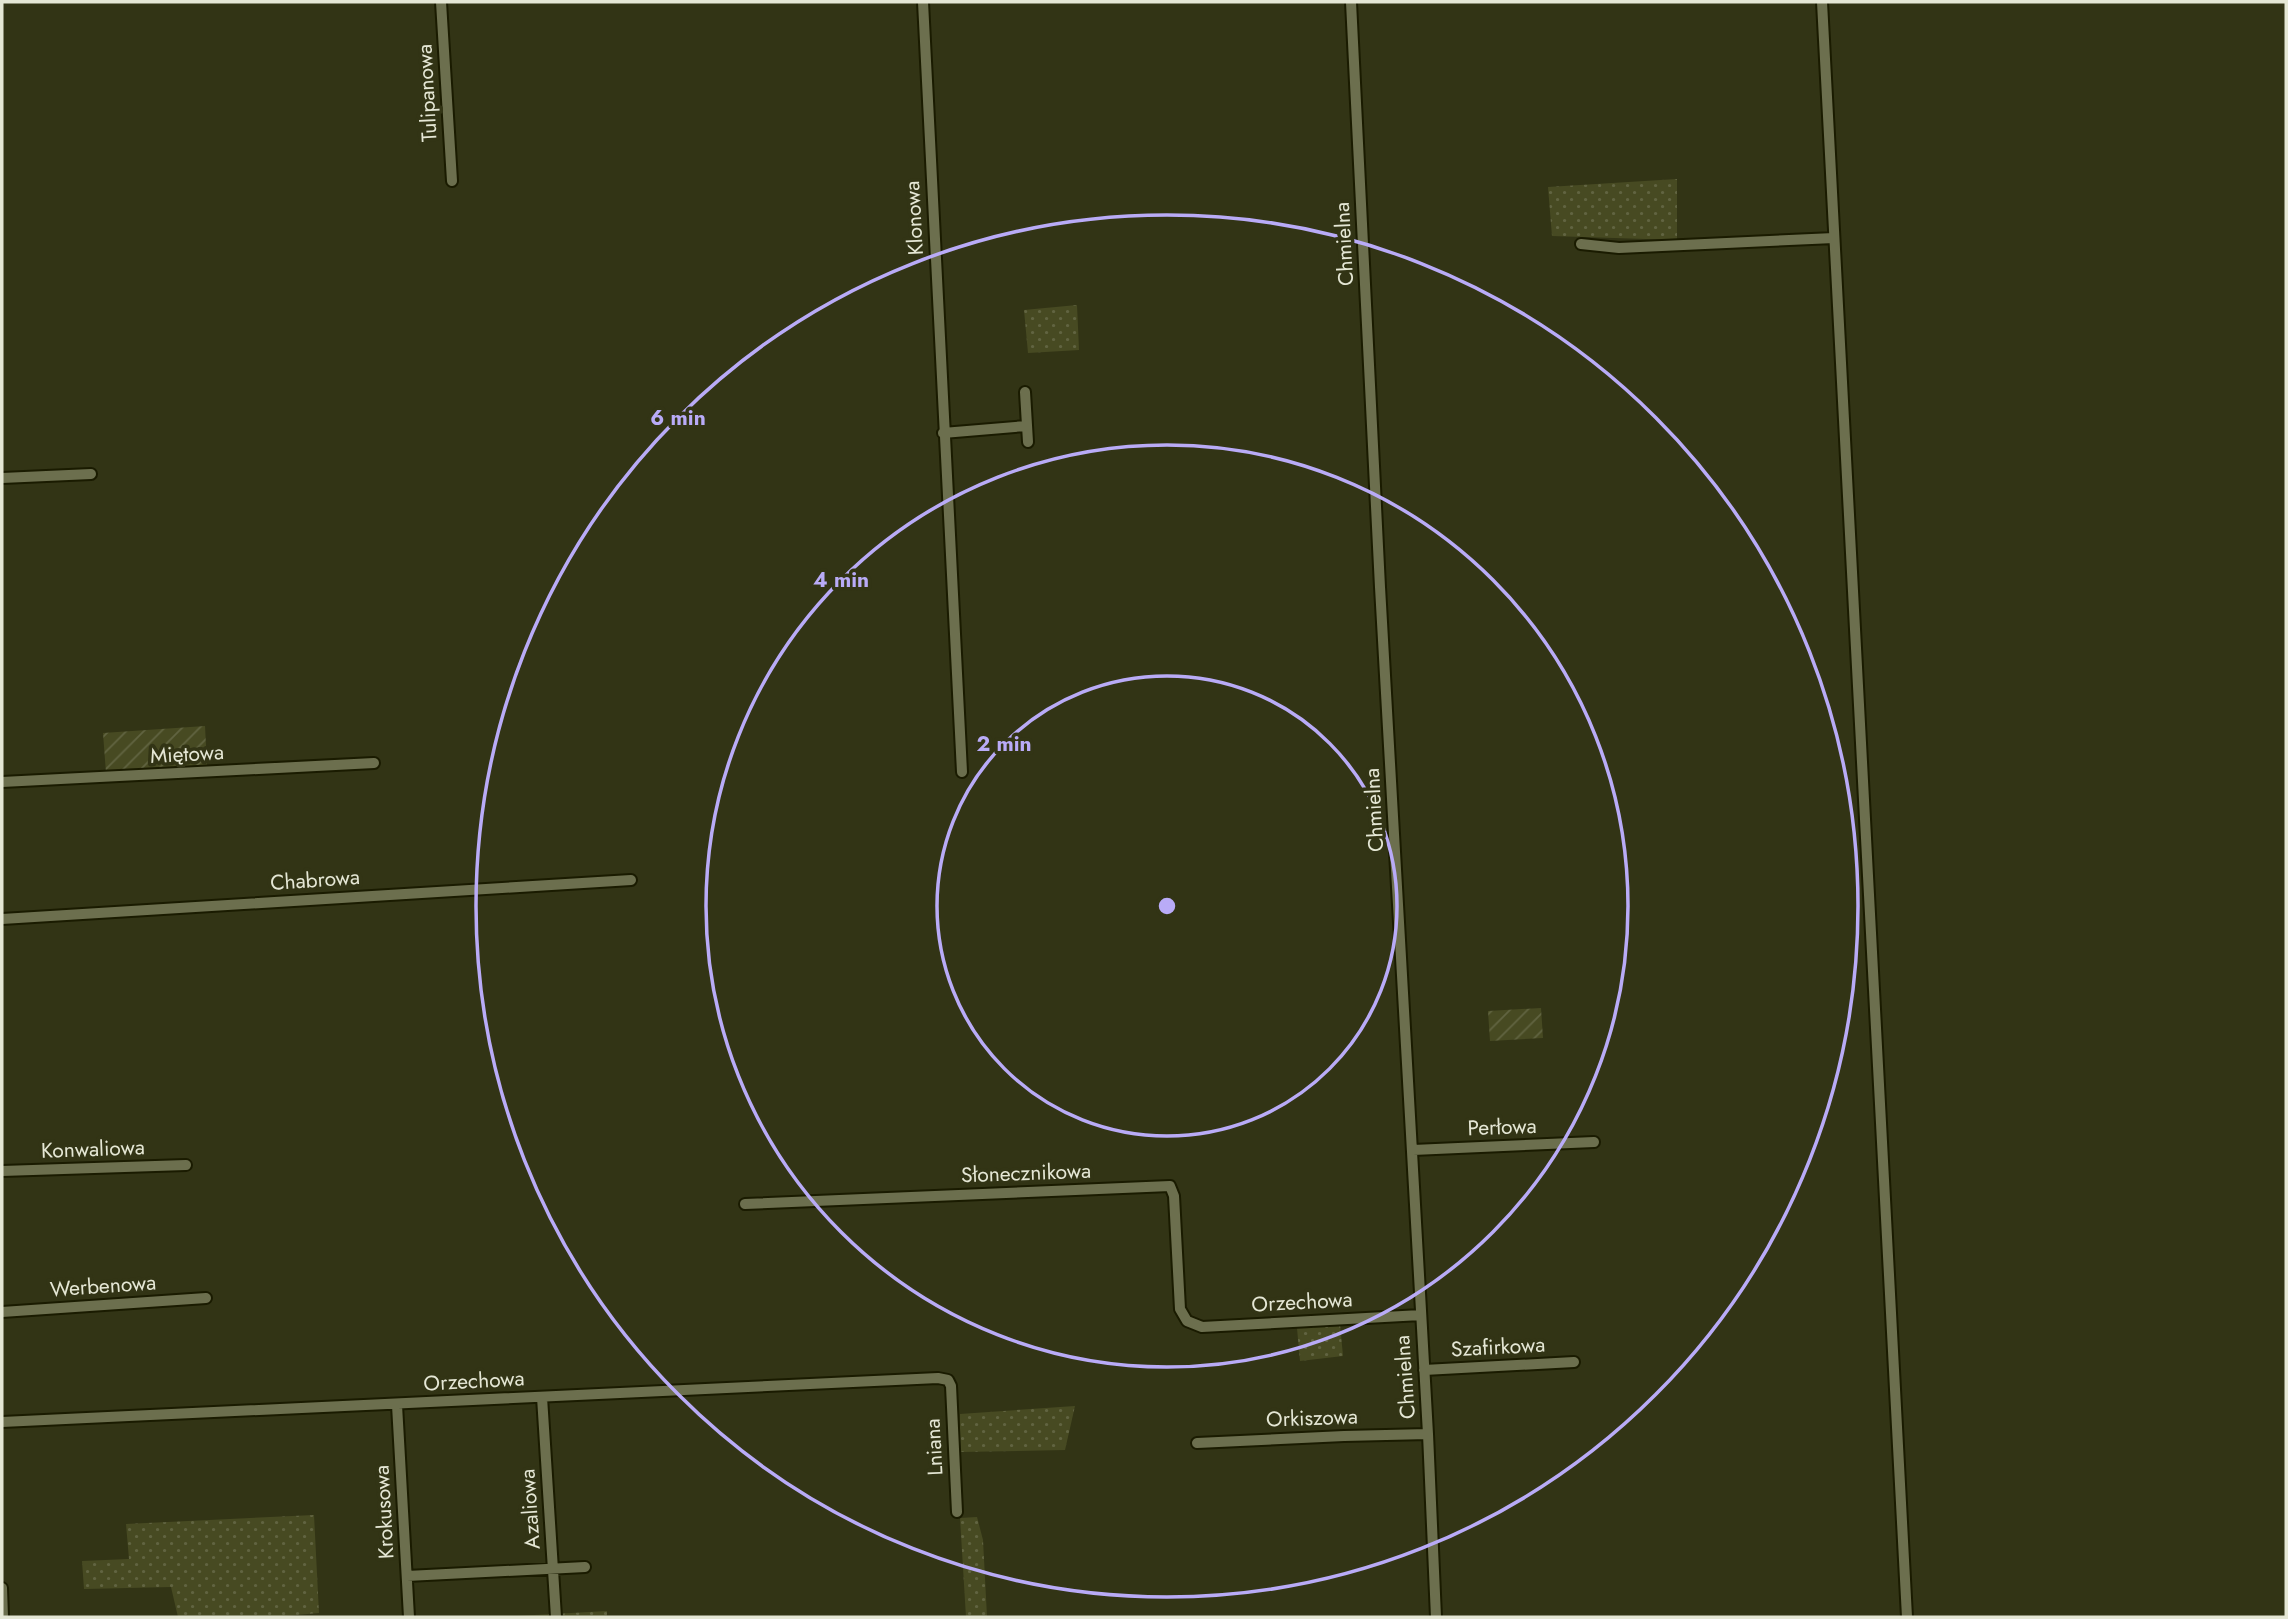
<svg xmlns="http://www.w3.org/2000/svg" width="2288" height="1619" viewBox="0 0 2288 1619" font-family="Jost,sans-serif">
	<defs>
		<pattern id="grass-dots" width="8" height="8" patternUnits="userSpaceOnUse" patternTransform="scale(1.75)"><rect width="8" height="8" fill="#474a22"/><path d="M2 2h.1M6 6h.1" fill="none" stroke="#616441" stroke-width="1.8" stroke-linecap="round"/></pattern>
		<pattern id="garden-furrows" width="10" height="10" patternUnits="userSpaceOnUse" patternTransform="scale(1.75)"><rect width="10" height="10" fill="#474a22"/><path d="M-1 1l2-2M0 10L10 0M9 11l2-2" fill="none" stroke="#616441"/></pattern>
	</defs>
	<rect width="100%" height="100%" fill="#323415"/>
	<path fill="url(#grass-dots)" d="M1677 179V240L1552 236 1548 187Z
		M1077 305 1079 350 1028 353 1024 310Z
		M1340 1324 1343 1356 1300 1361 1297 1328Z
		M1075 1406 1065 1450 960 1452V1414Z
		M314 1515 319 1613 273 1617H178L171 1587 84 1589 82 1561 129 1559 126 1524Z
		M977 1517 983 1540 987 1617H966L960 1518Z
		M607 1611V1617H501Z"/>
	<path fill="url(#garden-furrows)" d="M205 726 207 765 106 773 103 733Z
		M1541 1008 1543 1038 1490 1041 1488 1011Z"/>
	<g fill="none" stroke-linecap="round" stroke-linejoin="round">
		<g stroke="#1a1b00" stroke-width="14">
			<path id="street" d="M441 2 452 181
				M923 2 962 772
				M1351 2 1380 587 1428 1434 1436 1617
				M1822 2 1907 1617
				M1581 244 1619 248 1834 238
				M1025 392 1028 442
				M943 433 1026 426
				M2 478 91 474
				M2 782 374 763
				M2 919 631 880
				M1413 1150 1594 1142
				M2 1171 186 1165
				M745 1204 1170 1186 1174 1196 1180 1309 1187 1321 1202 1327 1421 1315
				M2 1312 206 1298
				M1424 1370 1574 1362
				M542 1397 556 1617
				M397 1405 409 1617
				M2 1422 938 1378 948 1380 951 1386 957 1512
				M1197 1443 1344 1436 1428 1434
				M407 1576 585 1567
				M2 1588 3 1617"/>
		</g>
		<use href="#street" stroke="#6c6f4e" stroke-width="10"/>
	</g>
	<g fill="none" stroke="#b9abf7" stroke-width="3.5">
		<circle cx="1167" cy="906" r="230"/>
		<circle cx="1167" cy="906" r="461"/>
		<circle cx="1167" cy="906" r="691"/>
	</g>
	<g text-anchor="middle" stroke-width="7" stroke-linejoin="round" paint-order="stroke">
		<g font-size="21" fill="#e5e7d5" stroke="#323415">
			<text transform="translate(427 93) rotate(-93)" y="7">Tulipanowa</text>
			<text transform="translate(914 218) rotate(-93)" y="7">Klonowa</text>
			<text transform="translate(1344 244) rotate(-93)" y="7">Chmielna</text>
			<text transform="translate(187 754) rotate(-3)" y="7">Miętowa</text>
			<text transform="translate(1374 810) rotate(-93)" y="7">Chmielna</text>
			<text transform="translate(315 880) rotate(-4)" y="7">Chabrowa</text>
			<text transform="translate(1502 1127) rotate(-2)" y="7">Perłowa</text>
			<text transform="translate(93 1149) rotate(-2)" y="7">Konwaliowa</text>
			<text transform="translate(1026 1173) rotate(-2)" y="7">Słonecznikowa</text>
			<text transform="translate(103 1286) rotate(-4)" y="7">Werbenowa</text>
			<text transform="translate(1302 1302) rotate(-3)" y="7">Orzechowa</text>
			<text transform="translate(1498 1347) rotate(-3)" y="7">Szafirkowa</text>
			<text transform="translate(1405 1377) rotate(-94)" y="7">Chmielna</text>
			<text transform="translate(474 1381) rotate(-3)" y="7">Orzechowa</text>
			<text transform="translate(1312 1418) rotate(-2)" y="7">Orkiszowa</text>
			<text transform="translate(934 1447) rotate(-93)" y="7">Lniana</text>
			<text transform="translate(530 1509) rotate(-94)" y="7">Azaliowa</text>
			<text transform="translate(384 1512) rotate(-93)" y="7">Krokusowa</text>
		</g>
	</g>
	<circle cx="1167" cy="906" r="10" fill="#b9abf7" stroke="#323415" stroke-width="3.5"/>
	<g font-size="21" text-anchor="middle" font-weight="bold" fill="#b9abf7" stroke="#323415" stroke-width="7" stroke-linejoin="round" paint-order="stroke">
		<text x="678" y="425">6 min</text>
		<text x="841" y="587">4 min</text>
		<text x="1004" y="751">2 min</text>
	</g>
	<rect width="2288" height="1619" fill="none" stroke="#e5e7d5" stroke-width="7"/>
</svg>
